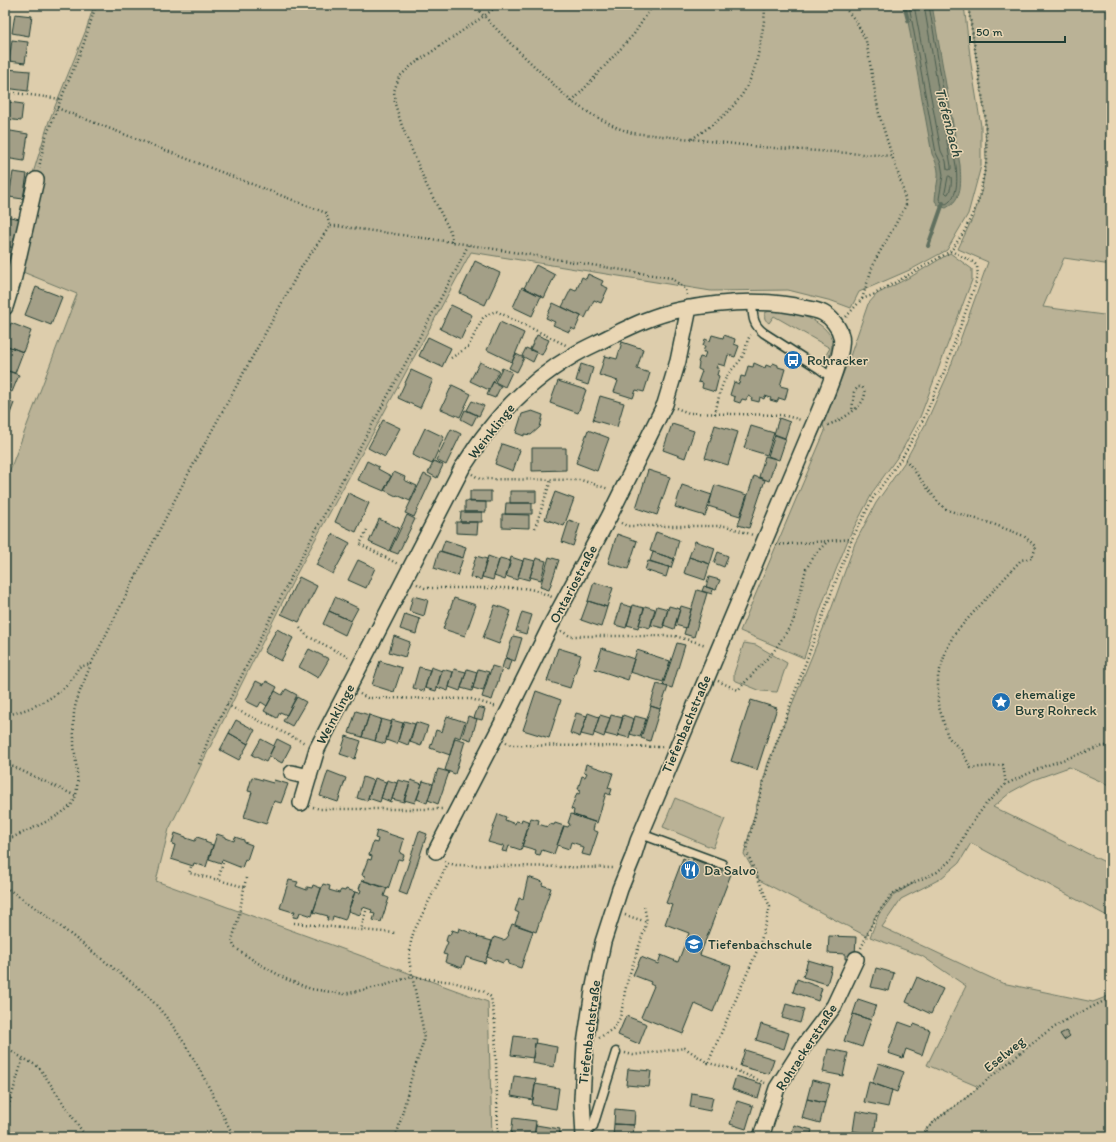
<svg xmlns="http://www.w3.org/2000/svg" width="1116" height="1142" viewBox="0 0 1116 1142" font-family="Itim,sans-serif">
	<rect width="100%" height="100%" fill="#ddcdac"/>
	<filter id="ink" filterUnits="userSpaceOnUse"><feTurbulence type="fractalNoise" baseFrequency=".025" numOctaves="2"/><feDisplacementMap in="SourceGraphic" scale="8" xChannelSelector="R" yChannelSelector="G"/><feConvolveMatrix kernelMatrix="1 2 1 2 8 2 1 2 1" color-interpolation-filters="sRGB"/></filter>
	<g filter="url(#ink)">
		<path fill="#bab296" stroke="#6c7865" d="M94 5H964L971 64 981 126V166L968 214 947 250 912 269 859 292 851 308 832 301 788 290 711 291 471 252 297 573 169 829 156 881 488 1002 492 1137H5V483L77 294 13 268 34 170 49 121 86 30Z
			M968 5H1111V265L1064 258 1043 307 1111 316V786L1069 767 1033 780 1011 792 993 807 1111 865V918L971 843 959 863 940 879 901 899 882 927 1002 983 1093 1002 1111 995V1137H918L937 1119 967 1097 979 1087 927 1065 966 986 922 956 870 937 879 914 893 896 914 883 893 894 876 915 866 936 759 880 744 854 768 763 832 607 855 543 876 503 904 463 926 423 948 374 988 262 958 249 974 215 982 189 986 161 985 116Z
			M950 253 972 269V280L920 417 901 452 874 490 850 535 823 602 804 658 740 631 825 431 823 425 849 359 868 304 877 294 912 276Z
			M769 311C777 311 786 311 794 313 807 316 833 328 832 344 832 350 829 357 827 362L823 360 830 348 774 316 769 323C765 320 764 319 765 313Z
			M744 643 756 645 787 663 777 692 761 691 734 680V673Z
			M675 798 725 819 713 848 663 827Z"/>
		<path fill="#8c907a" stroke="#606f5e" d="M905 5H932L960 165C961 182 963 199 946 208L939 206 935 201C936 179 943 175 932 154Z"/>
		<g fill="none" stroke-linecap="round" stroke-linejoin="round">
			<path stroke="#4b5e50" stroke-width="1" d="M909 5 936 153 941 163 943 175 939 199 941 202 946 204C959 197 957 178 956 166L929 5
				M914 5 941 151 946 161 947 169 949 170 951 169V166L924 5
				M949 176 951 177C952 182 951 189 948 194H947L945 192 948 177Z"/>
			<path stroke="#606f5e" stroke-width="4" d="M904 5 908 20
				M928 246 943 203"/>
		</g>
		<path fill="#a39f87" stroke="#1f3d34" d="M15 14 32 16 29 36 12 33Z
			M12 40 28 42 25 63 9 61Z
			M7 69 30 71 28 91 5 88Z
			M9 102 23 104 21 121 7 119Z
			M5 130 28 134 24 161 5 158Z
			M13 172 27 174 23 199 9 197Z
			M5 216 20 219 15 248 5 246Z
			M475 261 500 273 485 305 460 293Z
			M536 265 555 275 544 298 524 288Z
			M588 274 603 281 601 285 608 288 601 303 594 300 585 318 562 307 571 289 576 291 582 277 586 279Z
			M36 287 62 297 51 325 25 315Z
			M522 287 541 296 532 316 513 307Z
			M553 303 581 316 575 330 571 328 569 332 553 325 555 322 546 318Z
			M451 305 472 315 461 339 440 329Z
			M500 322 524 333 512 362 487 350Z
			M11 323 31 331 23 352 5 345V340Z
			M537 335 549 340 542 355 530 349Z
			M712 335 723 338 724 335 735 339 734 344 739 346 735 357 728 355 725 366 718 364 716 368H719L717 375 719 376 715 392 702 388 703 383 698 382 702 371 698 369 699 363 698 362 700 357 704 358 706 352H703L705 346H703L705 339 710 341Z
			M428 337 451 348 442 367 419 356Z
			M622 342 643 349 637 369 650 373 644 392 636 390 633 398 614 392 618 381 599 375 605 356 617 359Z
			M5 345 23 352 15 373 5 370Z
			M526 348 537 353 533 362 522 356Z
			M516 354 524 358 517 372 509 368Z
			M480 362 499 371 489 390 470 381Z
			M754 363 765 368 766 365 771 367 773 363 778 365V367L785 369 780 386 788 388 785 400 779 398 777 402 770 400 771 398 765 396 764 399 760 397 759 402 751 400 752 398 748 396 746 400 742 399 740 403 734 401 735 397 730 395 734 382 739 384 741 376 745 377 748 366 753 367Z
			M581 364 593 368 588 385 576 381Z
			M502 368 512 372 505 387 495 382Z
			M5 370 19 375 12 392 5 389Z
			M411 370 433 380 420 408 398 398Z
			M558 381 586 390 578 413 550 403Z
			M493 382 501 386 495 398 487 395Z
			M452 385 471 394 460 417 441 409Z
			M600 396 624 403 617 427 593 420Z
			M5 399 14 403 8 419 5 418Z
			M472 401 484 406 479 416 467 410Z
			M465 410 477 415 472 425 461 419Z
			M532 411 543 415 540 427 531 435 524 434V436L516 433 522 414Z
			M779 418 790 422 785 438 774 434Z
			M383 420 400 428 385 457 368 448Z
			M672 424 694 431 685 458 663 450Z
			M715 425 738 432 728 465 705 458Z
			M751 426 774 433 767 455 744 448Z
			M425 428 444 437 432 464 412 455Z
			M451 429 461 434 446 465 436 460Z
			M588 430 609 438 597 471 576 463Z
			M775 435 786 439 779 460 768 456Z
			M502 444 520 450 513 471 495 464Z
			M532 448H566V470L532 471Z
			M765 456 776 459 769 481 759 477Z
			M367 461 379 467 378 469 391 476 384 491 358 480Z
			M434 461 443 465 437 478 428 473Z
			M648 470 670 477 657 515 636 508Z
			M394 472 405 477 404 480 417 486 410 501 397 495 396 496 384 490Z
			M424 474 432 478 414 517 405 513Z
			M754 476 765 480 749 528 738 525Z
			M682 485 712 495 705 516 675 507Z
			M715 485 747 495 740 516 708 506Z
			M470 491H491V502H470Z
			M510 491H536V503H510Z
			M555 492 574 499 564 526 545 519Z
			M348 493 369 503 356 532 335 522Z
			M465 501 486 502V512H465Z
			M506 503H532V514H505Z
			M461 512H482V522H460Z
			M502 514 529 515V528L502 527Z
			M407 515 415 519 398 554 390 551Z
			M379 519 399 528 389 551 369 542Z
			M569 520 580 524 573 546 562 542Z
			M456 522H478L477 534 456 533Z
			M656 532 679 540 674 559 650 551Z
			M333 534 350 543 333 574 316 565Z
			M617 534 637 541 628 569 608 563Z
			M445 540 466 547 463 558 441 551Z
			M695 541 715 548 710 564 689 557Z
			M439 551 463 558 457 576 434 568Z
			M653 552 674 559 671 568 650 561Z
			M718 552 728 556 724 567 714 563Z
			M476 556 487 559 481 580 470 577Z
			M488 556 499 560 493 580 482 577Z
			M511 557 523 561 517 580 506 576Z
			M549 557 559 560 549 590 540 587Z
			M689 557 710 564 705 580 684 573Z
			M500 558 511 561 505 580 494 576Z
			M524 558 535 561 529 580 518 577Z
			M536 558 546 561 541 580 530 577Z
			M358 560 375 568 366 588 348 580Z
			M648 561 669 567 666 577 645 570Z
			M299 577 317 586 299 622 281 614Z
			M709 577 720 580 716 590 706 587Z
			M594 582 613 588 607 607 588 601Z
			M704 586 713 589 712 594 702 591Z
			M697 590 707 593 694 637 684 634Z
			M413 596 428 600 424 616 409 611Z
			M335 597 358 608 351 621 329 611Z
			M454 598 476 605 465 636 443 629Z
			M588 601 607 607 601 627 581 620Z
			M621 604 632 607 626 628 615 625Z
			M495 605 511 611 499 644 483 638Z
			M633 605 644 608 638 628 627 625Z
			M645 606 655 609 650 628 639 625Z
			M657 606 668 609 663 628 651 625Z
			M669 606 680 609 674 629 663 625Z
			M681 606 691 609 686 628 675 625Z
			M329 611 351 621 345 635 323 624Z
			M522 612 532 615 526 634 516 631Z
			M405 614 420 619 416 634 400 629Z
			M277 629 293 638 281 661 264 652Z
			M394 636 410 642 405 657 389 652Z
			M513 636 522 638 515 661 506 658Z
			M677 643 685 645 672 688 663 685Z
			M558 648 581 655 570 688 547 681Z
			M602 648 634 659 628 680 595 669Z
			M309 649 329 659 318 678 299 667Z
			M637 650 670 661 663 682 630 672Z
			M505 658 511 660 508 670 502 668Z
			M380 661 402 668 394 692 372 685Z
			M492 666 502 669 492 700 482 697Z
			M419 667 430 670 424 691 413 688Z
			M431 667 442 671 436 691 425 688Z
			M442 669 453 672 448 691 437 687Z
			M454 669 466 672 460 691 449 687Z
			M467 669 477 672 472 691 461 688Z
			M478 669 489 672 483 691 473 688Z
			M256 681 264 685 266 681 277 687 267 706 261 702 258 707 246 701Z
			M657 684 668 687 660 709 650 706Z
			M286 689 297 695 287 715 280 712 277 718 264 711 275 691 282 695Z
			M536 691 561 700 549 738 523 730Z
			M297 697 306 702 292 726 283 721Z
			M751 700 777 708 757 770 731 761Z
			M651 706 660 709 650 741 641 738Z
			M478 707 485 709 482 720 474 718Z
			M356 711 369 715 362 737 349 733Z
			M576 713 587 716 580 737 570 733Z
			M588 713 599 717 593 737 581 734Z
			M369 715 381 719 375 741 362 737Z
			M600 715 610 718 604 737 594 733Z
			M611 715 623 718 617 737 605 734Z
			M623 715 634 719 629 738 618 735Z
			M447 716 465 722 460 738 455 736 450 755 430 748 436 730 442 732Z
			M468 716 477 719 471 740 462 737Z
			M635 716 646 719 640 737 630 734Z
			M381 719 392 722 385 744 375 741Z
			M236 720 255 730 248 744 229 733Z
			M392 720 403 723 397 744 386 740Z
			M404 721 415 724 408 745 398 741Z
			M416 722 428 726 421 746 410 742Z
			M229 733 248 744 239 760 220 750Z
			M346 736 361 741 355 759 340 754Z
			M455 738 465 741 455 774 445 770Z
			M261 739 274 746 266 762 252 755Z
			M277 739 291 746 282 763 269 756Z
			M586 764 613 773 608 788 612 789 610 795 606 793 597 823 573 815 574 810 571 809 577 793 579 794 581 790 578 789 582 776 585 777 587 773 584 772Z
			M438 769 449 772 438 804 428 800Z
			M328 771 346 778 338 802 320 796Z
			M252 777 273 783 274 780 288 784 281 803 274 801 266 824 244 817 252 792 248 791Z
			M363 777 374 781 367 801 357 798Z
			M375 778 386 782 380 802 368 798Z
			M387 780 397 783 391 802 381 798Z
			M398 780 410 783 404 802 392 799Z
			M411 780 422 784 415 803 404 800Z
			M423 781 433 784 427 803 417 799Z
			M498 814 506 817 505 820 515 824 516 821 521 822 522 819 530 822 521 850 509 846 507 852 502 851 504 845H502V846L488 842Z
			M571 814 595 822 593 830 598 832 590 856 582 854 584 848 580 847V845L571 842 569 849 557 845 564 826 568 827 570 824 568 823Z
			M531 818 539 820 538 824 548 827 550 824 554 825 555 823 564 826 554 854 542 850 540 855 535 854 536 850 522 846Z
			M377 830 404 839 400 853 404 855 402 860 398 859 388 889 364 881 365 876 362 875 368 859 371 860 372 856 369 855 373 842 377 843 378 839 375 838Z
			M419 831 427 834 407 895 399 892Z
			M175 833 186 837V838L195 841 197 837 206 840 205 842 213 845 206 867 194 863 193 866 171 859 175 845 172 844Z
			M217 834 226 837V838L234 841 235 837 244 840V842L252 845 247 860 245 859 242 868 222 860 221 863 209 859Z
			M683 858 692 862 693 859 731 874 700 955 731 966 713 1012 695 1004 683 1034 641 1017 654 986 650 984 651 982 633 975 641 957 658 964 661 955 678 962 689 933 665 924 672 905 666 903Z
			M528 877 543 882 542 885 551 888 536 932 515 924 519 913 515 911 519 898 523 899Z
			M289 880 298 882 296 886 307 890V887L312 888 313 885 321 888 312 916 300 912 298 918 293 917 295 911H293V912L280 908Z
			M362 880 387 888 384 896 389 898 381 922 373 920 375 914 371 913 372 910 363 907 360 915 348 911 355 892 360 893 361 890 359 889Z
			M323 884 330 886 329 890 339 893 341 890 345 891 346 889 355 892 345 920 333 916 332 921 327 920 328 916 313 912Z
			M512 924 533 931 521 968 508 964 509 961 505 960 503 963 487 957 494 937 503 940 506 939 509 935 508 934Z
			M459 928 478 936 477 937 492 941 485 963 466 957 462 968 445 962 447 955 443 954 448 942 446 941 448 934 450 935 452 930 458 932Z
			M829 936 856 937 855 955 853 959H845V954L828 953Z
			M808 960 832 967 827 984 803 977Z
			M876 968 894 973 889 991 871 987Z
			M917 977 943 989 931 1014 906 1002Z
			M797 979 822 988 818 1001 793 992Z
			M858 999 876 1005 871 1020 853 1014Z
			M786 1004 804 1009 800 1023 782 1018Z
			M853 1014 871 1020 862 1047 844 1041Z
			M626 1016 647 1024 639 1044 618 1035Z
			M899 1022 913 1027 914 1024 930 1030 922 1055 906 1049 903 1058 888 1053Z
			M761 1024 789 1033 784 1049 756 1040Z
			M1066 1031 1070 1036 1064 1040 1060 1034Z
			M514 1036 536 1039 533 1058 511 1055Z
			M535 1043 557 1047 554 1067 532 1063Z
			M828 1049 848 1053 843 1076 823 1072Z
			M745 1050 774 1059 769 1074 740 1066Z
			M879 1063 904 1072 897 1092 872 1083Z
			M628 1069 651 1071 649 1087 626 1085Z
			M514 1076 536 1079 533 1100 511 1096Z
			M736 1076 762 1084 758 1098 732 1089Z
			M812 1080 830 1084 825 1103 807 1099Z
			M869 1082 892 1090 888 1107 864 1102Z
			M535 1084 559 1088 556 1109 532 1105Z
			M692 1093 713 1097 710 1111 690 1107Z
			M807 1099 825 1103 820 1123 802 1118Z
			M737 1101 753 1106 746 1129 730 1124Z
			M615 1109 635 1111 634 1125 614 1124Z
			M856 1111 877 1115 874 1135 853 1131Z
			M513 1118 536 1121 534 1137 511 1136Z
			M614 1124 634 1125 633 1137H613Z
			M536 1125 560 1129 559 1137H534Z
			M794 1125 812 1130 810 1137H791Z"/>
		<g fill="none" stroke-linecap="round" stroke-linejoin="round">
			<g stroke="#1f3d34" stroke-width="11">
				<path id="lane" d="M5 91H6
					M752 302C753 316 752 324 764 333L820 369 832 378
					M641 834 722 864
					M585 1134 593 1126 616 1052"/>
			</g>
			<g stroke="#1f3d34" stroke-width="18">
				<path id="street" d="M5 307 13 281 36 180
					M292 773 309 777
					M301 803 317 749 462 468C471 456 478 442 488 431 511 401 541 374 574 355 585 348 598 343 609 337 632 326 654 315 679 310 720 302 763 298 804 308 810 309 817 310 823 313 831 317 839 327 841 336 846 353 817 416 809 435 752 571 694 706 638 841L633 857 620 889 603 942 593 991 585 1044 582 1099 584 1137
					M436 851 509 710 551 625 609 517 665 404 678 361 689 308
					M761 1137 777 1088 803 1047 834 1006 856 959"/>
			</g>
			<path stroke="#1f3d34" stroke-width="2.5" stroke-dasharray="1 3" stroke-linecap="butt" d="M499 5 484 16 511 44 572 102 591 114 618 128 632 133 692 139 760 147 892 156
				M842 5 856 21 866 41 879 114 892 156 902 185 906 205 893 229 874 262 862 299 845 318
				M15 93 61 99
				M572 102 634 34 653 5
				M57 108 326 213 330 226
				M692 139C706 129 721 120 733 106 752 86 758 59 762 33 764 23 765 14 765 5
				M39 168 45 139 61 99 83 46 96 5
				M452 242 451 233 426 184 402 126 395 104 394 91 399 77 411 66 484 16 473 5
				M862 299 873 295 951 251 964 232 978 202 987 160 985 113 968 5
				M451 358 468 347 483 318 489 314 496 311 566 345
				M676 408 689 413 782 415 801 420
				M715 414C718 402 720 385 728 375 732 368 740 363 743 355 747 348 746 340 751 335
				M828 425C838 422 875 402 862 387H858L854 392 852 411
				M903 456 938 502 947 510 993 524 1024 536 1036 547 1032 558 1021 560 954 634 946 651 938 676V704L948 737 961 750 971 768 1003 765 1006 784
				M472 474 480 479 581 480 609 489
				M621 523 627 526H726L753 535
				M535 528 551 480
				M367 530 360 544 398 564
				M776 545 827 541
				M417 584 425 588H523L535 590 552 597
				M300 628 307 636 350 658
				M561 631 570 636H675L706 645
				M718 681 738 690 774 651 793 622 806 569 816 553 828 541 852 539
				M360 694 367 698 471 699 497 707
				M227 705 305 743
				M5 715C25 712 52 700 67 685 72 680 75 673 79 667L91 664 185 480 302 266 330 226H337L452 242 671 278 686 289 687 295
				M506 742 511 745 665 747
				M5 763 76 796
				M199 764 209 738 227 705 289 581 347 471 456 270 468 245
				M313 807 320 809H444
				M5 841C21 833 62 817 72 804 82 790 75 760 74 744 74 734 73 723 74 713 76 697 85 680 91 664
				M223 863 218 880 244 887
				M448 863 456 865 615 868
				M191 867 189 873 218 880
				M246 878 238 920 232 940 234 947 256 962 286 979 311 989 344 994 386 985 412 976 428 979 453 982 483 991 491 997 495 1023 498 1137
				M5 887 42 912 140 989C183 1027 208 1087 234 1137
				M366 911 361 930 396 933
				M625 915 647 922
				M294 923 361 930
				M861 948 876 916 892 894 917 881 937 872 952 859 967 830 986 804 1006 784 1045 766 1100 747 1111 745
				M599 1038 614 1028 620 1018 623 1004 625 991 629 976 647 922 644 905
				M5 1048 39 1067 86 1137
				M625 1053 633 1055 685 1048 708 1063 733 1069 765 1083
				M708 1063 760 944 770 907 746 850 768 766 827 604 852 539 873 498 903 456 923 420 944 372 978 277 977 266 973 262 951 251
				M5 1118 23 1058
				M395 1137 398 1130 411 1079 424 1040 423 1028 419 1010 409 960 411 941 414 931 448 863 444 861
				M918 1137 937 1119 967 1097 992 1076 1044 1034 1069 1018 1102 1002 1111 999"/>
			<use href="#lane" stroke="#e9d6b4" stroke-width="8"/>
			<use href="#street" stroke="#e9d6b4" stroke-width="15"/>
		</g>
	</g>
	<defs>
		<g id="bus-disc" transform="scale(1)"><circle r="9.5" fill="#1f6fb2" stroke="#e9d6b4"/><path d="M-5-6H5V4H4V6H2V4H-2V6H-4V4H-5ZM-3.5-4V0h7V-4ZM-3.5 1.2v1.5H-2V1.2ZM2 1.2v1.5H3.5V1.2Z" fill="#fff"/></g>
		<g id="sight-disc" transform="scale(1)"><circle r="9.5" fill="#1f6fb2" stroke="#e9d6b4"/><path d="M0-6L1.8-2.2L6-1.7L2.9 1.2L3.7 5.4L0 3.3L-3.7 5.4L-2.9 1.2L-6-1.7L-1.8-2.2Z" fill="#fff"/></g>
		<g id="restaurant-disc" transform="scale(1)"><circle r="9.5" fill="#1f6fb2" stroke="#e9d6b4"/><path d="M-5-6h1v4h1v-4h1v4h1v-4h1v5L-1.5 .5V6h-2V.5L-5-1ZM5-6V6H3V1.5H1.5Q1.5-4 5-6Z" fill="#fff"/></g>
		<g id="school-disc" transform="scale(1)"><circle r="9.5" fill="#1f6fb2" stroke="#e9d6b4"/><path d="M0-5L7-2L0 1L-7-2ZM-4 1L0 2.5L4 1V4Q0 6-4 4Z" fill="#fff"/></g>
	</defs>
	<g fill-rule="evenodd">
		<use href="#bus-disc" x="793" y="360"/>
		<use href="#sight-disc" x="1001" y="702"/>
		<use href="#restaurant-disc" x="690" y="870"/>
		<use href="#school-disc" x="694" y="944"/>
	</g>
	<g text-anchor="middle" stroke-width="3" stroke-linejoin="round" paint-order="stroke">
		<g font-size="14" fill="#1f3d34" stroke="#e9d6b4" text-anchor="start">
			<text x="807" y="365">Rohracker</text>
			<text x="1015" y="699">ehemalige<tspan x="1015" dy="16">Burg Rohreck</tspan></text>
			<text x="704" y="875">Da Salvo</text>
			<text x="708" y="949">Tiefenbachschule</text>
		</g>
		<g font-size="14" fill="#1f3d34" stroke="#e9d6b4">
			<text transform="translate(491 431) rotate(-52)" y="5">Weinklinge</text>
			<text transform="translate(573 584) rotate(-62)" y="5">Ontariostraße</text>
			<text transform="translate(335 714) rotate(-62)" y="5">Weinklinge</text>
			<text transform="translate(686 724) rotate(-67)" y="5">Tiefenbachstraße</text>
			<text transform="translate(589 1032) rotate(-83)" y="5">Tiefenbachstraße</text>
			<text transform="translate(806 1047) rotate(-57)" y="5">Rohrackerstraße</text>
			<text transform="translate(1004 1054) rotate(-39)" y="5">Eselweg</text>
		</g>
		<g font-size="15" font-style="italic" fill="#2f493e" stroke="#e9d6b4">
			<text transform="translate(949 122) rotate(75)" y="5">Tiefenbach</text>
		</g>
	</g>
	<rect width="1116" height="1142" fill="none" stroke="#e9d6b4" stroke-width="20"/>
	<rect x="10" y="10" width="1096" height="1122" fill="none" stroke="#1f3d34" stroke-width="1.5" filter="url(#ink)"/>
	<path d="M970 36v6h95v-6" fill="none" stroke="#1f3d34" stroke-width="2"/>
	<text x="976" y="36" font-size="12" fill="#1f3d34" stroke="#e9d6b4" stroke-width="3" paint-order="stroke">50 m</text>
</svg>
